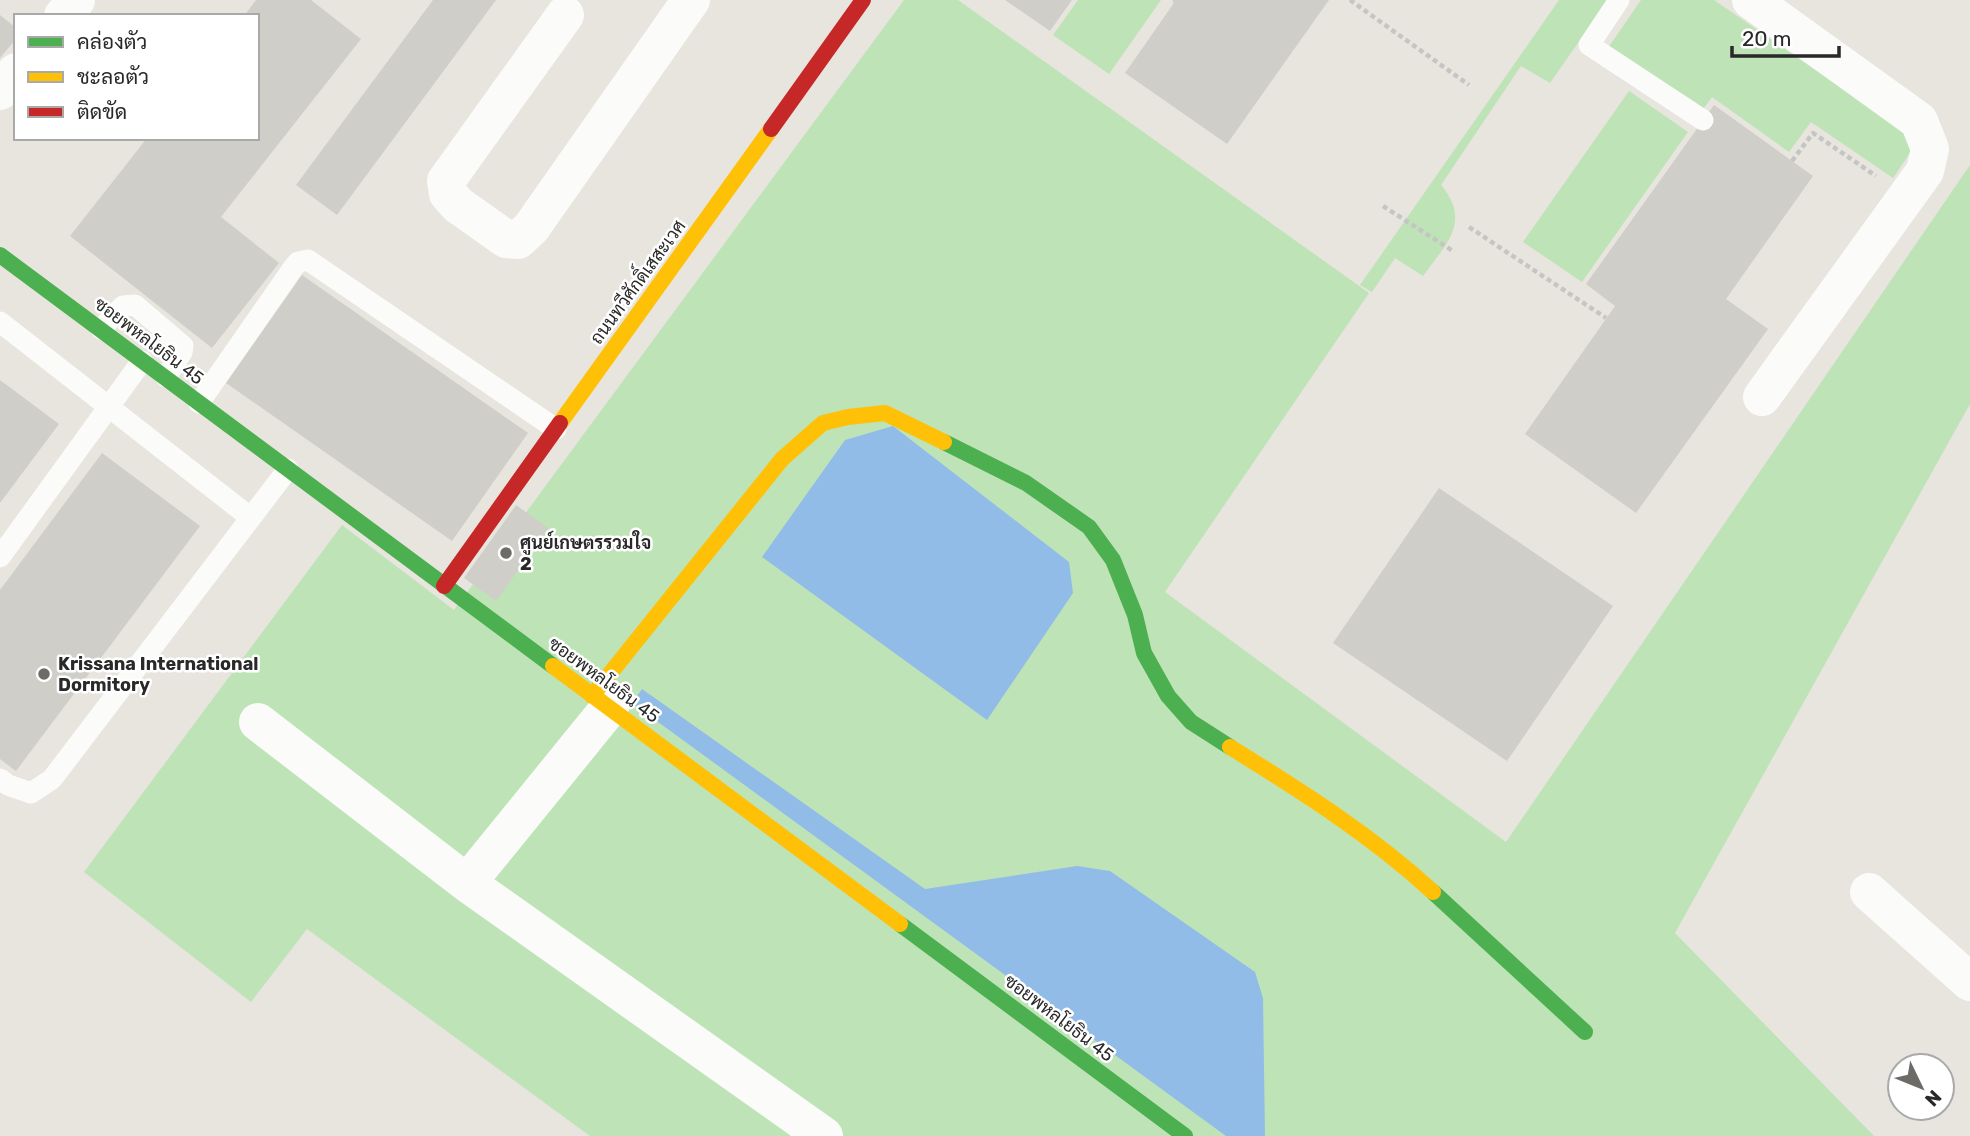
<svg xmlns="http://www.w3.org/2000/svg" width="1970" height="1136" viewBox="0 0 1970 1136" font-family="Rubik,Sarabun,sans-serif">
	<rect width="100%" height="100%" fill="#e7e5de"/>
	<path fill="#bee3b7" d="M904 0H958L1369 293 1165 592 1506 842 1970 165V404L1675 933 1874 1136H590L307 929 251 1002 84 872 342 525 454 610Z
		M1078 0H1161L1109 74 1053 35Z
		M1559 0H1608L1550 83 1521 66 1441 185C1472 222 1446 244 1423 276L1395 258 1372 292 1360 285Z
		M1641 0H1714L1918 141 1893 178 1811 122 1789 152 1712 97 1701 112 1608 48Z
		M1629 91 1688 132 1582 282 1523 242Z"/>
	<path fill="#92bce8" d="M893 426 1069 562 1073 593 987 720 762 557 845 440Z
		M642 689 925 889 1077 866 1110 871 1255 972 1263 998 1265 1136H1226L632 703Z"/>
	<path fill="#d0cec9" d="M256 0H311L361 39 221 217 279 263 212 348 70 236 147 138H257V16H244Z
		M433 0H496L337 215 296 185Z
		M1005 0H1072L1050 31Z
		M1176 0H1329L1227 144 1125 73Z
		M0 15 16 28V39L0 58Z
		M1714 105 1813 176 1726 299 1768 329 1636 513 1525 434 1615 306 1586 284Z
		M302 275 528 433 452 541 226 383Z
		M0 380 59 424 0 503Z
		M102 453 200 526 16 771 0 759V590Z
		M1439 488 1613 606 1507 761 1333 643Z
		M516 505 548 528 496 601 464 578Z"/>
	<g fill="none" stroke-linecap="round" stroke-linejoin="round">
		<path stroke="#c5c5c4" stroke-width="4.5" stroke-dasharray="5 3.5" stroke-linecap="butt" d="M1174 0 1175 1
			M1350 0 1469 85
			M1792 161 1813 133 1876 176
			M1383 206 1453 251
			M1469 227 1606 318"/>
		<path stroke="#fbfbfa" stroke-width="21" d="M1619 0 1589 45 1703 120
			M0 322 251 518
			M101 329 123 306 135 305 183 346 182 352 166 377
			M199 403 293 268 298 262 308 260 556 429
			M0 557 142 361
			M0 779 8 785 31 793 52 779 288 469"/>
		<path stroke="#fbfbfa" stroke-width="38" d="M1751 0 1919 121 1930 149 1925 171 1762 397
			M565 15 446 181 448 194 458 205 506 239 518 240 531 228 691 0
			M63 16 76 0
			M0 91 16 72
			M610 707 467 883 824 1136
			M258 722 467 883
			M1869 892 1970 982"/>
		<path stroke="#4caf50" stroke-width="16" d="M0 255 553 666
			M944 442 1026 483 1089 527 1113 560 1135 615 1144 653 1168 696 1191 722 1230 747
			M1433 892 1585 1032
			M900 924 1185 1136"/>
		<path stroke="#ffc107" stroke-width="16" d="M560 423 771 129
			M553 666 900 924
			M592 696 782 459 823 423 848 417 885 413 944 442
			M1230 747C1301 791 1371 835 1433 892"/>
		<path stroke="#c62828" stroke-width="16" d="M771 129 863 0
			M444 586 560 423"/>
	</g>
	<g fill="#6c6b68" stroke="#fff" stroke-width="2.5">
		<circle cx="506" cy="553" r="7"/>
		<circle cx="44" cy="674" r="7"/>
	</g>
	<g text-anchor="middle" stroke-width="5" stroke-linejoin="round" paint-order="stroke">
		<g font-size="18" fill="#292929" stroke="#fff">
			<text transform="translate(638 282) rotate(-54)" y="6">ถนนทวีศักดิ์เสสะเวศ</text>
			<text transform="translate(149 341) rotate(37)" y="6">ซอยพหลโยธิน 45</text>
			<text transform="translate(604 680) rotate(36)" y="6">ซอยพหลโยธิน 45</text>
			<text transform="translate(1059 1018) rotate(37)" y="6">ซอยพหลโยธิน 45</text>
		</g>
		<g font-size="18" font-weight="bold" fill="#292929" stroke="#fff" text-anchor="start">
			<text x="520" y="549">ศูนย์เกษตรรวมใจ<tspan x="520" dy="21">2</tspan></text>
			<text x="58" y="670">Krissana International<tspan x="58" dy="21">Dormitory</tspan></text>
		</g>
	</g>
	<rect x="14" y="14" width="245" height="126" fill="#ffffff" stroke="#a9a9a9" stroke-width="2"/>
	<rect x="28" y="37" width="35" height="10" fill="#4caf50" stroke="#a9a9a9" stroke-width="2"/>
	<text x="77" y="49" font-size="21" fill="#292929">คล่องตัว</text>
	<rect x="28" y="72" width="35" height="10" fill="#ffc107" stroke="#a9a9a9" stroke-width="2"/>
	<text x="77" y="84" font-size="21" fill="#292929">ชะลอตัว</text>
	<rect x="28" y="107" width="35" height="10" fill="#c62828" stroke="#a9a9a9" stroke-width="2"/>
	<text x="77" y="119" font-size="21" fill="#292929">ติดขัด</text>
	<g transform="translate(1921 1087) rotate(133)"><circle r="33" fill="#ffffff" stroke="#a9a9a9" stroke-width="2"/>
	<path d="M0-5L12 26L0 18L-12 26Z" fill="#6c6b68"/>
	<text y="-10" font-size="19" font-weight="bold" text-anchor="middle" fill="#292929">N</text>
	</g>
	<path d="M1732 46v10h107v-10" fill="none" stroke="#292929" stroke-width="3.5"/>
	<text x="1742" y="46" font-size="21" fill="#292929" stroke="#ffffff" stroke-width="5" paint-order="stroke">20 m</text>
</svg>
